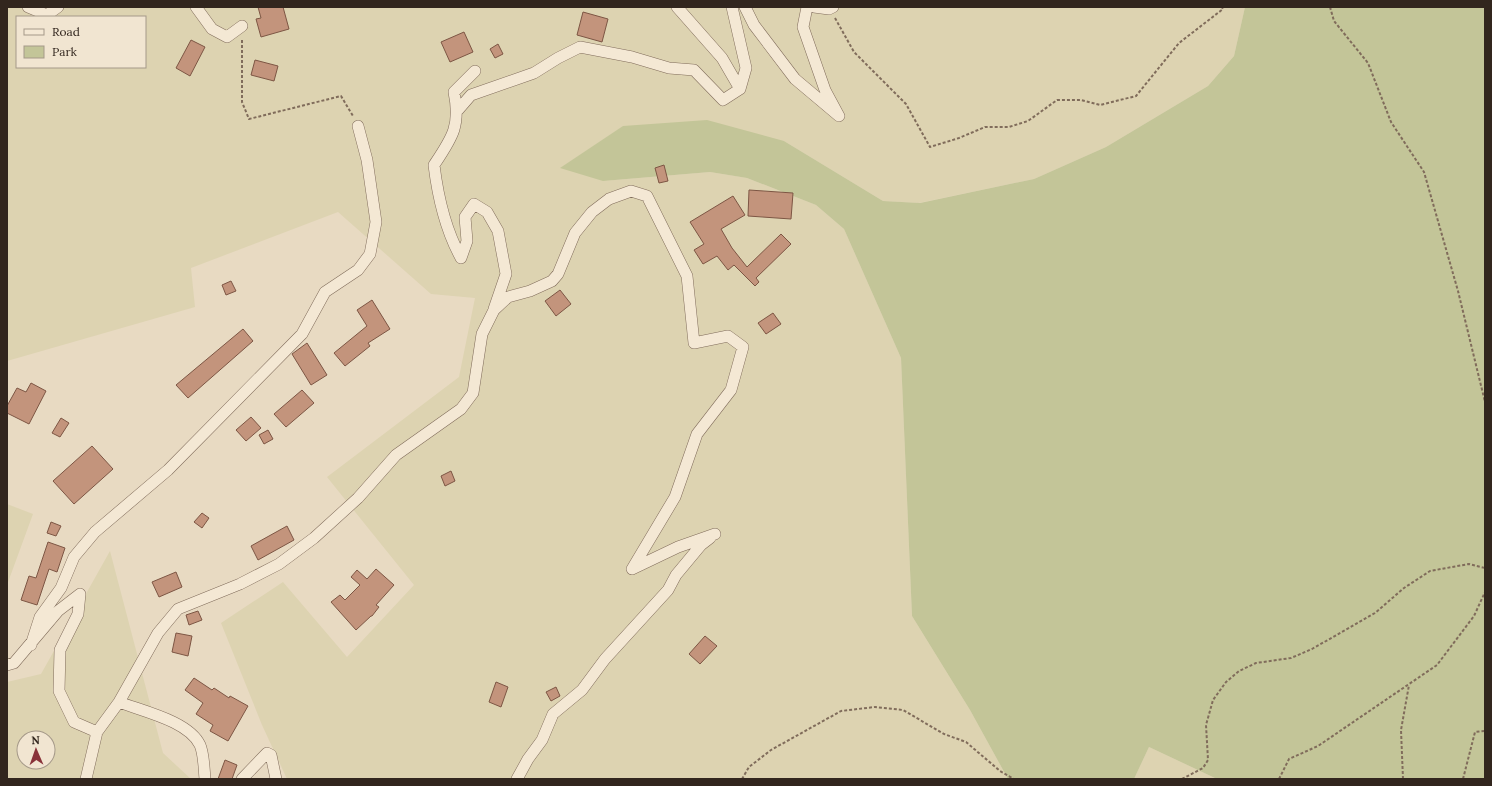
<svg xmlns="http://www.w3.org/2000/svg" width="1492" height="786" viewBox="0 0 1492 786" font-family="Lora,serif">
	<rect width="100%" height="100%" fill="#e8dac2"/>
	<path fill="#ddd3b1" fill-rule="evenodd" d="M7 7H1245L1234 56 1208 86 1106 147 1034 179 919 203 883 201 784 141 603 181 710 172 747 178 816 205 844 229 901 358 912 616 970 710 1008 779H287L262 725 221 623 283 582 347 657 414 585 327 477 459 377 475 298 431 294 338 212 191 268 195 307 7 361ZM17 17H145V67H17Z
		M7 504 33 514 7 585Z
		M110 551 163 753 191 779H7V682L41 674ZM24 738H48V762H24Z
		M1149 747 1217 779H1134Z"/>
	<path fill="#c3c598" d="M1245 7H1485V779H1217L1149 747 1134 779H1008L970 710 912 616 901 358 844 229 816 205 747 178 710 172 603 181 560 168 623 126 707 120 784 141 883 201 920 203 1034 179 1106 147 1208 86 1234 56Z"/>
	<path fill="#c3947c" stroke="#7d5644" d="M258 7H283L289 29 261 37 256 19 261 18Z
		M583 12 608 19 602 42 577 35Z
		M464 32 473 52 450 62 441 42Z
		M191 40 205 47 190 76 176 68Z
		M498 44 503 54 495 58 490 49Z
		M255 60 278 66 274 81 251 75Z
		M664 165 668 181 659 183 655 168Z
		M749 190 793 193 791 219 748 216Z
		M733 196 745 215 721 229 732 248 747 267 781 234 791 244 756 278 759 282 755 286 734 265 728 270 717 256 703 264 694 250 704 244 690 222Z
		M231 281 236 291 226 295 222 285Z
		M560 290 571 304 556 316 545 301Z
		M372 300 390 329 368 343 370 346 345 366 334 353 367 326 357 310Z
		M773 313 781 324 766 334 758 323Z
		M243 329 253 341 188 398 176 385Z
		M307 343 327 375 311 385 292 354Z
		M31 383 46 391 29 424 7 413V406L17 388 26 392Z
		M302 390 314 403 286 427 274 414Z
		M251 417 261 428 246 441 236 430Z
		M61 418 69 423 60 437 52 433Z
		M268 430 273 439 264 444 259 435Z
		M92 446 113 469 74 504 53 481Z
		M451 471 455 481 445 486 441 476Z
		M202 513 209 518 202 528 194 522Z
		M51 522 61 526 56 536 47 533Z
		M287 526 294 540 258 560 251 546Z
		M48 542 65 548 57 572 49 569 37 605 21 600 29 576 36 578Z
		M376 569 394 585 376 605 379 607 372 616H371L356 630 331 602 340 595 345 600 360 585 351 577 357 570 367 579Z
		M176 572 182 587 159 597 152 582Z
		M198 611 202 620 189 625 186 615Z
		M176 633 192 636 188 656 172 652Z
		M705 636 717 646 700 664 689 654Z
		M194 678 212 690 214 688 229 698 230 696 248 706 228 741 210 731 213 725 196 714 203 703 185 690Z
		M496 682 508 687 501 707 489 702Z
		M556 687 560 696 551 701 546 692Z
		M225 760 237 765 232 779H218Z"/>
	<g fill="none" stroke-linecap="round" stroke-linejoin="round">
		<g stroke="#806c5b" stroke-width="12">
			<path id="minor" d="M28 7 47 15 58 7
				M196 7 212 29 227 37 242 26
				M677 7 722 58 740 89
				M745 7 754 25 795 79 839 116 825 90 803 27 807 7
				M814 7 829 9 833 7
				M475 71 454 92C461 126 452 138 434 165 438 198 445 229 461 258L467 241 465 217 474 204 487 212 498 231 506 274 494 309
				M458 110 471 95 534 73 558 58 580 47 632 57 669 68 694 70 723 100 740 89 746 68 732 7
				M31 645 40 617 61 588 74 557 95 532 168 470 302 334 325 292 358 270 370 254 376 222 367 160 358 126
				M7 665 14 663 58 611 80 594 78 614 60 650 59 691 74 722 97 732 86 779
				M119 702 158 633 178 609 240 584 279 564 314 538 358 498 396 455 461 409 473 393 482 334 494 310 508 297 530 291 552 281 558 274 575 233 592 212 609 199 631 191 647 196 687 276 694 343 728 336 743 347 731 390 697 434 675 497 632 569 678 547 715 534
				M97 732 119 702C142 711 189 721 200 745 204 754 204 769 205 779
				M242 779 267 753 271 755 276 779
				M517 779 528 759 542 740 553 714 582 690 605 659 668 590 676 575 701 545 710 538"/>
		</g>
		<path stroke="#806c5b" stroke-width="2" stroke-dasharray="3 2" stroke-linecap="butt" d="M1330 7 1334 21 1368 63 1391 122 1424 172 1458 291 1485 402
			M835 18 854 52 906 104 930 147 959 138 985 127H1009L1028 121 1057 100H1081L1100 105 1136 96 1179 43 1223 9 1222 7
			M242 40V102L249 119 341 96 353 116
			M742 779 749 767 771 750 841 711 875 707 903 710 944 734 966 742 1000 771 1014 779
			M1182 779 1203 768 1208 760 1206 725 1213 700 1226 682 1239 671 1256 663 1291 658 1312 649 1375 613 1404 588 1430 571 1469 564 1485 568
			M1279 779 1289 759 1318 746 1437 665 1474 616 1485 592
			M1403 779 1401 730 1409 685
			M1463 779 1475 732 1485 731"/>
		<use href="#minor" stroke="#f4e8d4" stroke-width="11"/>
	</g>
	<rect width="1492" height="786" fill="none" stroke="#32261e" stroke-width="16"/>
	<rect x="16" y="16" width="130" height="52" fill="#f1e5d1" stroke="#a59989"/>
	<rect x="24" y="29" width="20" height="6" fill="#f4e8d4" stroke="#a59989"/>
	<text x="52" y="36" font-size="12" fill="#32261e">Road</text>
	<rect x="24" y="46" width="20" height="12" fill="#c3c598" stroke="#a59989"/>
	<text x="52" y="56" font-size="12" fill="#32261e">Park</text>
	<g transform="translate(36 750) rotate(358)"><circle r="19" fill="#f1e5d1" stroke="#a59989"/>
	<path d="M0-3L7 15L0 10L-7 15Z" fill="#893239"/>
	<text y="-6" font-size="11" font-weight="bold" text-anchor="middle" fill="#32261e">N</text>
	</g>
</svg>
